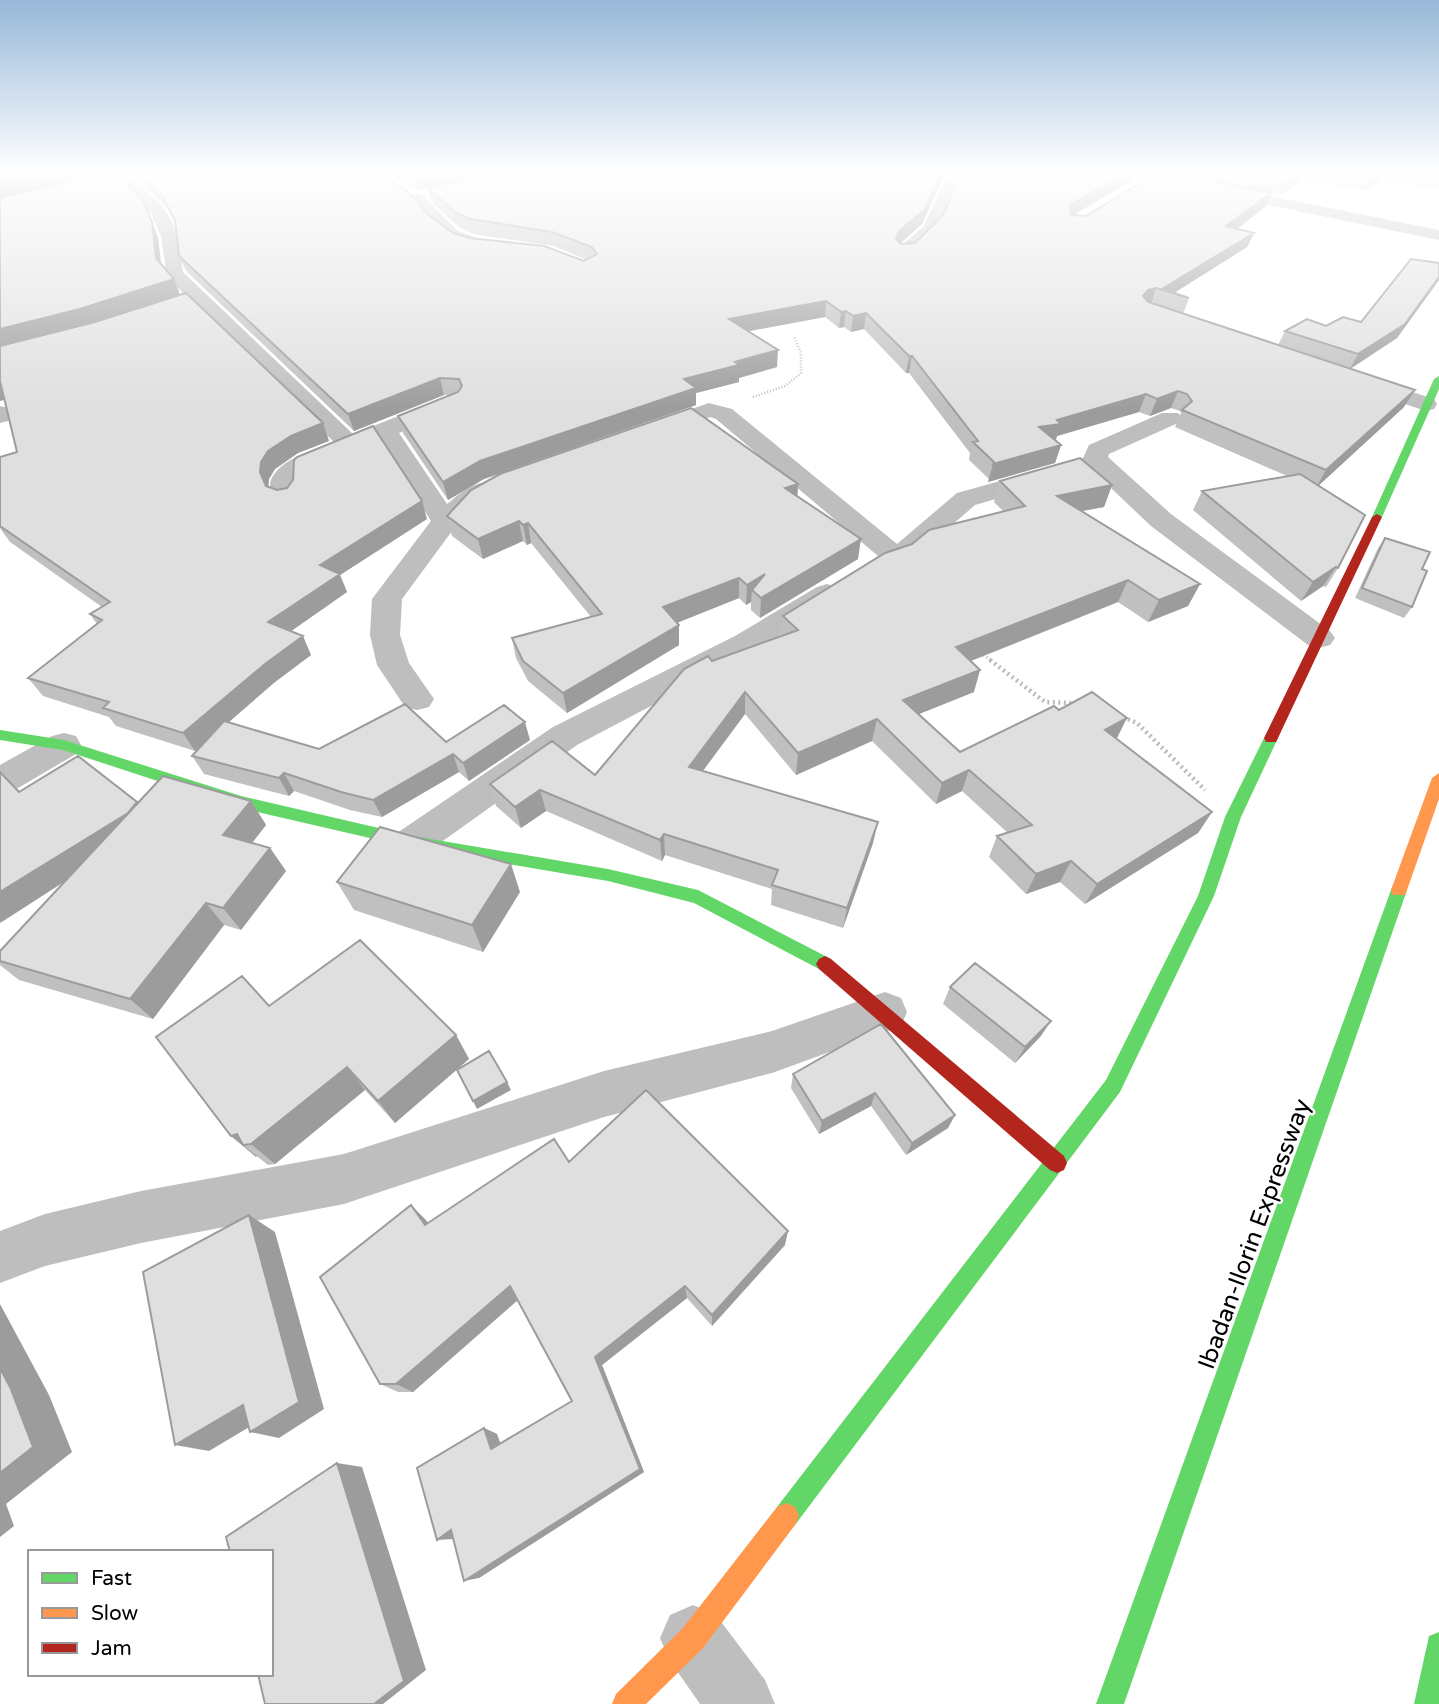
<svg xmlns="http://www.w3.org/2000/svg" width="1439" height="1704" viewBox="0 0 1439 1704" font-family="'Varela Round',sans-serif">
	<rect width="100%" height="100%" fill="#fff"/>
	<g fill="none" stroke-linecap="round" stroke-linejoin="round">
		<path stroke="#b9b9b9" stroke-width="2.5" stroke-dasharray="1 2" stroke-linecap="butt" d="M753 397 785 386 801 373V353L794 337"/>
		<path stroke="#b9b9b9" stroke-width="3.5" stroke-dasharray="1 2.5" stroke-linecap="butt" d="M981 653 992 661"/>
		<path stroke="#b9b9b9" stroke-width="4.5" stroke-dasharray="2 3.5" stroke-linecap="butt" d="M990 660 1045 702 1075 703
			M1123 717 1137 723 1205 790"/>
		<path fill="#bebebe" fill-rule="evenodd" d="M949 172H963L939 228 911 256H899L896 252 899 248 924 226Z
			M1120 172H1150L1439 230V240L1127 176Z
			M120 173H130C140 187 155 196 164 209 178 228 180 249 183 272L353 434 439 400H455L458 405 455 410 399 433 447 504C461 492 478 478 497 483L501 488 455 527 402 599 400 635 409 663 434 699 429 707 417 710 405 707 377 665 370 635 372 599 431 521 380 440 303 473 298 477V497L294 503 285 505 276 503C251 467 311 451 334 442L167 277 161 236 150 212 129 192 117 176Z
			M416 193 422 195 458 231 486 241 489 245 486 249C453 257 425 221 408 198Z
			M1358 374 1434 399 1437 404 1434 409 1426 411 1350 386 1347 381 1350 376Z
			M709 403 732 409 897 544 957 493 1083 458 1089 445 1162 413H1178L1182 418 1178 423 1109 454 1108 457 1171 514 1330 631 1335 638 1330 645 1319 648 1308 645 1151 526 1093 471 975 505 907 564 889 569 879 566 875 560 878 556 716 419 710 417 650 438 642 436 638 431 642 426Z
			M0 406 8 408 12 413 8 421 0 423Z
			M827 584 837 587 842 593 837 599 757 650 577 745 426 853 413 857 400 853 394 842 400 831 553 727 735 636 817 587Z
			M64 733 76 736 81 745 76 754 13 791 0 795V765L52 736Z
			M885 992 901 998 907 1012 901 1026 772 1073 604 1117 344 1204 141 1243 45 1266 0 1283V1231L45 1214 141 1191 344 1154 604 1071 772 1031Z
			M693 1605 716 1615 765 1680 775 1704H700L670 1661 660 1638 670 1615Z"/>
		<path fill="#63d668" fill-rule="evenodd" d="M1439 376V389L1382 517 1373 519 1372 517 1434 379Z
			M0 730 64 740 241 796 413 836 608 869 698 890 831 959 834 964 831 969 825 972 819 969 694 903 608 881 413 848 240 808 63 750 0 740Z
			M1271 733 1278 738 1241 817 1214 896 1120 1092 795 1525 786 1529 777 1525 773 1516 777 1507 1106 1080 1198 896 1225 817 1264 738Z
			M1399 883 1405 885 1407 890 1124 1704H1096L1391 890 1393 885Z
			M1439 1632V1704H1414L1429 1636Z"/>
		<path fill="#ff974d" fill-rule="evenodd" d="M1439 773V799L1407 890 1405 895H1393L1391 890 1432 778Z
			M786 1503 795 1507 799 1516 795 1525 703 1648 646 1704H612L616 1694 683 1628 777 1507Z"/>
		<path fill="#b3261e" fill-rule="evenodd" d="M1377 514 1382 517 1278 738 1276 742H1266L1264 738 1372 517Z
			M825 956 831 959 1064 1156 1067 1163 1064 1170 1057 1173 1050 1170 819 969 816 964 819 959Z"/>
	</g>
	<path fill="#c0c0c0" d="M136 172H373L430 216 453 233 469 238 584 261 587 260 554 246 473 234 459 227 431 202 428 188 418 190 382 172H946L922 224 901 243H915L943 215 961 172H1134L1132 180 1073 215 1086 216 1167 172H1439V188L1383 180 1366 190 1303 179 1281 195 1271 193 1265 207 1237 229 1254 233 1247 247 1174 293 1189 298 1183 314 1278 345 1285 331 1361 322 1439 263V280L1397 338 1350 369 1404 407 1319 485 1338 568 1326 587 1323 586 1301 601 1193 510 1202 491 1287 476 1175 427 1181 413 1180 411 1171 408 1150 416 1139 412 1057 436 1056 441 1061 445 1055 463 988 482 989 479 969 460 970 453 909 373H906L864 329 851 332 844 327 839 328 825 317 749 331 777 367 739 378V382L696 393V405L484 479 448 500 403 433 398 416 451 395H444L354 431 186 271 179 256 176 224 167 208 138 179Z
		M158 237 161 265 174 279 180 295 323 423 329 441 298 453 275 469 269 479 268 487 277 490 427 519 340 575 347 592 291 631 311 655 275 682 228 723 319 749 446 742 530 740 469 781 459 772 382 817 350 810 294 791 289 796 204 774 192 756 201 746 195 751 116 726 109 717 43 696 28 678 97 624 90 614 102 607 10 542 0 528V457L17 452 5 400Z
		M1000 481 1112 485 1104 507 1082 511 1200 584 1188 606 1148 622 1118 602 971 661 974 692 919 714 960 752 1059 710 1117 739 1212 812 1198 833 1085 904 1060 882 1026 894 989 857 997 836 1008 833 962 791 936 804 872 741 796 775 745 714 703 771 873 843 843 928 771 905 772 889 665 855 662 861 546 811 521 828 496 806 490 784 595 775 712 661 781 636 783 616 912 544 1003 511 994 502Z
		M798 484 797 496 858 559 760 618 751 610V602L746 605 739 598 677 623 679 625V645L567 713 528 681 516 658 512 638 591 617 531 543 527 545 523 541 483 559 452 536 447 516Z
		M1385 538 1422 569 1412 607 1404 618 1355 598 1378 548Z
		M251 801 266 825 252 843 270 848 286 871 241 930 224 925 153 1019 19 980 0 965V951L64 882 0 923 137 802Z
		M337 882 520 892 483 952 354 910Z
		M950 987 1051 1021 1040 1037 1015 1063 943 1004Z
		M269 1006 456 1035 469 1059 395 1123 365 1090 275 1164 268 1165 231 1136Z
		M881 1024 955 1115 948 1128 906 1155 871 1106 819 1134 791 1088 793 1074Z
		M569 1162 785 1245 712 1326 687 1298 602 1365 644 1472 479 1578 484 1428 497 1434 500 1443 572 1401 518 1300 413 1392H398L380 1384 411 1205 428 1223Z"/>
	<path fill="#9c9c9c" d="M46 172H109L0 198V183Z
		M437 172H503L418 190 415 177Z
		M942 172H946L922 224 897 246 896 239 899 231Z
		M1127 172H1134L1132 180 1067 219 1070 205Z
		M1300 172H1306L1303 179 1281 195 1287 181Z
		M1380 172H1387L1383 180 1366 190 1373 177Z
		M1271 193 1265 207 1220 241 1226 226Z
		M152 222 158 237 162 273 156 258Z
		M1254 233 1247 247 1174 293 1162 289Z
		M1439 277V280L1397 338 1350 369 1358 354Z
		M174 279 180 295 88 325 0 348V329Z
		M1156 288 1151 304 1137 312 1143 296 1148 290Z
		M826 301 825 317 728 335 729 319Z
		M846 311 844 327 839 328 841 312Z
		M866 313 864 329 851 332 853 316Z
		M778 350 777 367 739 378V382L696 393V405L484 479 448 500 443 482 480 461 684 379Z
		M909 356H912L909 373H906Z
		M440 378 444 395 354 431 348 414Z
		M0 381 11 398 0 401Z
		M1415 390 1404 407 1316 488 1326 470Z
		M1178 391 1171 408 1150 416 1157 399Z
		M1146 394 1139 412 1057 436 1055 441 1039 427 1057 420Z
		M323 423 329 441 298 453 275 469 269 479 268 490 260 472 261 462 268 451 291 436Z
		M1061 445 1055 463 988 482 993 464Z
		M798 484 797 503 785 488Z
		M1112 485 1104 507 1049 517 1057 496Z
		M422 501 427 519 340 575 347 592 277 641 268 622 320 565Z
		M519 521 523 541 483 559 478 539Z
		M528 523 531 543 527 545 523 525Z
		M861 539 858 559 760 618 761 598Z
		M1336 567 1323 586 1301 601 1313 582Z
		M765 574 752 590 751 602 746 605 747 585Z
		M739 578V598L664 628 663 607Z
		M1128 580 1118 602 950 669 956 647Z
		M1200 584 1188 606 1148 622 1159 600Z
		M679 625V645L567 713 563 693Z
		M303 636 311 655 275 682 195 751 183 733 265 664Z
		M980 670 974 692 899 722 903 700Z
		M745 692V714L690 788 689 767Z
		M1127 718 1116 740 1105 730Z
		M877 719 872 741 796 775 798 753Z
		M525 722 530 740 469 781 463 763Z
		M453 754 459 772 382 817 373 800Z
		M969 770 962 791 936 804 942 783Z
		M284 773 294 791 289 796 279 778Z
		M540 790 546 811 521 828 515 807Z
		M251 801 266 825 240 858 223 835Z
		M141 805 155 823 0 923V892Z
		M1212 812 1198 833 1085 904 1097 884Z
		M878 822 873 843 843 928 847 908Z
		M664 834 665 855 662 861 660 840Z
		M270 848 286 871 241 930 223 908Z
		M1071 861 1060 882 1026 894 1036 874Z
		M511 864 520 892 483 952 472 925Z
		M206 903 224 925 153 1019 130 999Z
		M1051 1021 1040 1037 1015 1063 1025 1047Z
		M456 1035 469 1059 395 1123 378 1101Z
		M347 1067 365 1090 275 1164 251 1144Z
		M507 1082 511 1090 477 1109 473 1101Z
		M875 1093 871 1106 819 1134 822 1121Z
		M955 1115 948 1128 906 1155 912 1143Z
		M237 1134 243 1145 257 1156 256 1157 231 1136Z
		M411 1205 426 1220 439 1240 425 1225Z
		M249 1215 275 1232 324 1409 279 1438 250 1432Z
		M788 1231 785 1245 712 1326V1315Z
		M510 1286 520 1298 413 1392 396 1384Z
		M685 1286 687 1298 602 1365 644 1472 479 1578 464 1581 640 1469 595 1357Z
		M0 1304 49 1395 72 1452 6 1504 14 1526 0 1537Z
		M243 1405 273 1413 209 1451 175 1445Z
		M484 1428 497 1434 504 1453 491 1449Z
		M337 1463 362 1467 426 1670 383 1704H374Z
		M451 1530 453 1539 437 1540Z"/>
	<path fill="#dfdfdf" stroke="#9c9c9c" stroke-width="2" d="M0 172H46L0 183Z
		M107 172H116L142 199 152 222 156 258 174 279 80 309 0 329V198Z
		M139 172H373L405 189 430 216 453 233 469 238 544 246 584 261 597 254 592 247 552 232 470 219 456 213 428 188 503 172H942L924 210 899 231 896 239 901 244 915 243 943 215 961 172H1127L1070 205 1071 215 1086 216 1158 172H1165L1271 193 1226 226 1254 233 1162 289 1189 298 1156 288 1148 290 1143 296 1148 302 1415 390 1326 470 1182 410 1192 401 1187 394 1178 391 1157 399 1146 394 1057 420 1061 424 1039 427 1061 445 993 464 994 462 973 442 978 441 912 356H909L866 313 853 316 846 311 841 312 826 301 729 319 778 350 735 362 739 365 684 379 696 388 480 461 443 482 398 416 458 392 462 386 459 379 440 378 348 414 179 256 175 220 161 194Z
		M406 172H437L415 177Z
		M1239 172H1300L1287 181Z
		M1348 172H1380L1373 177Z
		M1411 259 1439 263V277L1405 324 1358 354 1285 331 1307 319 1326 326 1343 317 1361 322Z
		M186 293 323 423 291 436 268 451 261 462 260 472 266 486 277 490 287 488 293 480 294 460 297 457 373 426 422 501 320 565 340 574 268 622 303 636 265 664 183 733 103 708 109 702 28 678 102 620 90 614 110 602 0 526V457L17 452 0 381V346L95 322Z
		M691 408 798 484 785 488 861 539 761 598 752 590 765 574 747 585 739 578 663 607 679 625 563 693 523 661 512 638 602 614 528 523 523 525 519 521 478 539 447 516 471 490 500 474Z
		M1080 458 1112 485 1057 496 1200 584 1159 600 1128 580 956 647 980 670 903 700 960 752 1054 706 1059 710 1092 692 1127 718 1105 730 1212 812 1097 884 1071 861 1036 874 997 836 1032 825 969 770 942 783 877 719 798 753 745 692 689 767 878 822 847 908 772 885 778 870 664 834 660 840 540 790 515 807 490 784 552 741 595 775 684 669 708 656 712 661 798 630 783 616 885 553 912 544 929 530 1025 506 1000 481Z
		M1300 474 1365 515 1338 568 1336 567 1313 582 1202 491Z
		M1385 538 1430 552 1422 569 1427 571 1412 607 1362 588Z
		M405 704 446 742 504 705 525 722 463 763 453 754 373 800 341 792 284 773 279 778 192 756 224 721 319 749Z
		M78 756 137 802 128 813 0 892V772L19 792Z
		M163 776 251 801 223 835 270 848 223 908 206 903 130 999 0 961V951Z
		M380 827 511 864 472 925 337 882Z
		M360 940 456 1035 378 1101 347 1067 251 1144 243 1145 237 1134 231 1136 156 1037 242 976 269 1006Z
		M975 963 1051 1021 1025 1047 950 987Z
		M881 1024 955 1115 912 1143 875 1093 822 1121 793 1074Z
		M489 1051 507 1082 473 1101 457 1070Z
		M646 1090 788 1231 712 1315 685 1286 595 1357 640 1469 464 1581 451 1530 437 1540 417 1468 484 1428 491 1449 572 1401 510 1286 396 1384H380L320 1277 411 1205 425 1225 554 1139 569 1162Z
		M249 1215 299 1402 250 1432 243 1405 175 1445 143 1272Z
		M0 1368 10 1387 33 1447 0 1473Z
		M337 1463 404 1681 374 1704H265L258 1674H271V1552H230L226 1537Z"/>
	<linearGradient id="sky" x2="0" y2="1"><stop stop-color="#97b8d8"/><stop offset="0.42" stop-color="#fff"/><stop offset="1" stop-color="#fff" stop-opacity="0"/></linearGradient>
	<rect width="1439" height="411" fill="url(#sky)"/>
	<g text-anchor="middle" stroke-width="5" stroke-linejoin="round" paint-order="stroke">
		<g font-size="24" fill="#000" stroke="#fff">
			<text transform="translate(1254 1234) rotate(-70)" y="8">Ibadan-Ilorin Expressway</text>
		</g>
	</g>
	<rect x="28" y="1550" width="245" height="126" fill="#ffffff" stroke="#999999" stroke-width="2"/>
	<rect x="42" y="1573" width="35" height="10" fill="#63d668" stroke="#999999" stroke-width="2"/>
	<text x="91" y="1585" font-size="21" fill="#000000">Fast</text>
	<rect x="42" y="1608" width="35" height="10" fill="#ff974d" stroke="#999999" stroke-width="2"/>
	<text x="91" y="1620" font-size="21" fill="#000000">Slow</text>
	<rect x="42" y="1643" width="35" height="10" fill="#b3261e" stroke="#999999" stroke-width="2"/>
	<text x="91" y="1655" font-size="21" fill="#000000">Jam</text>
</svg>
